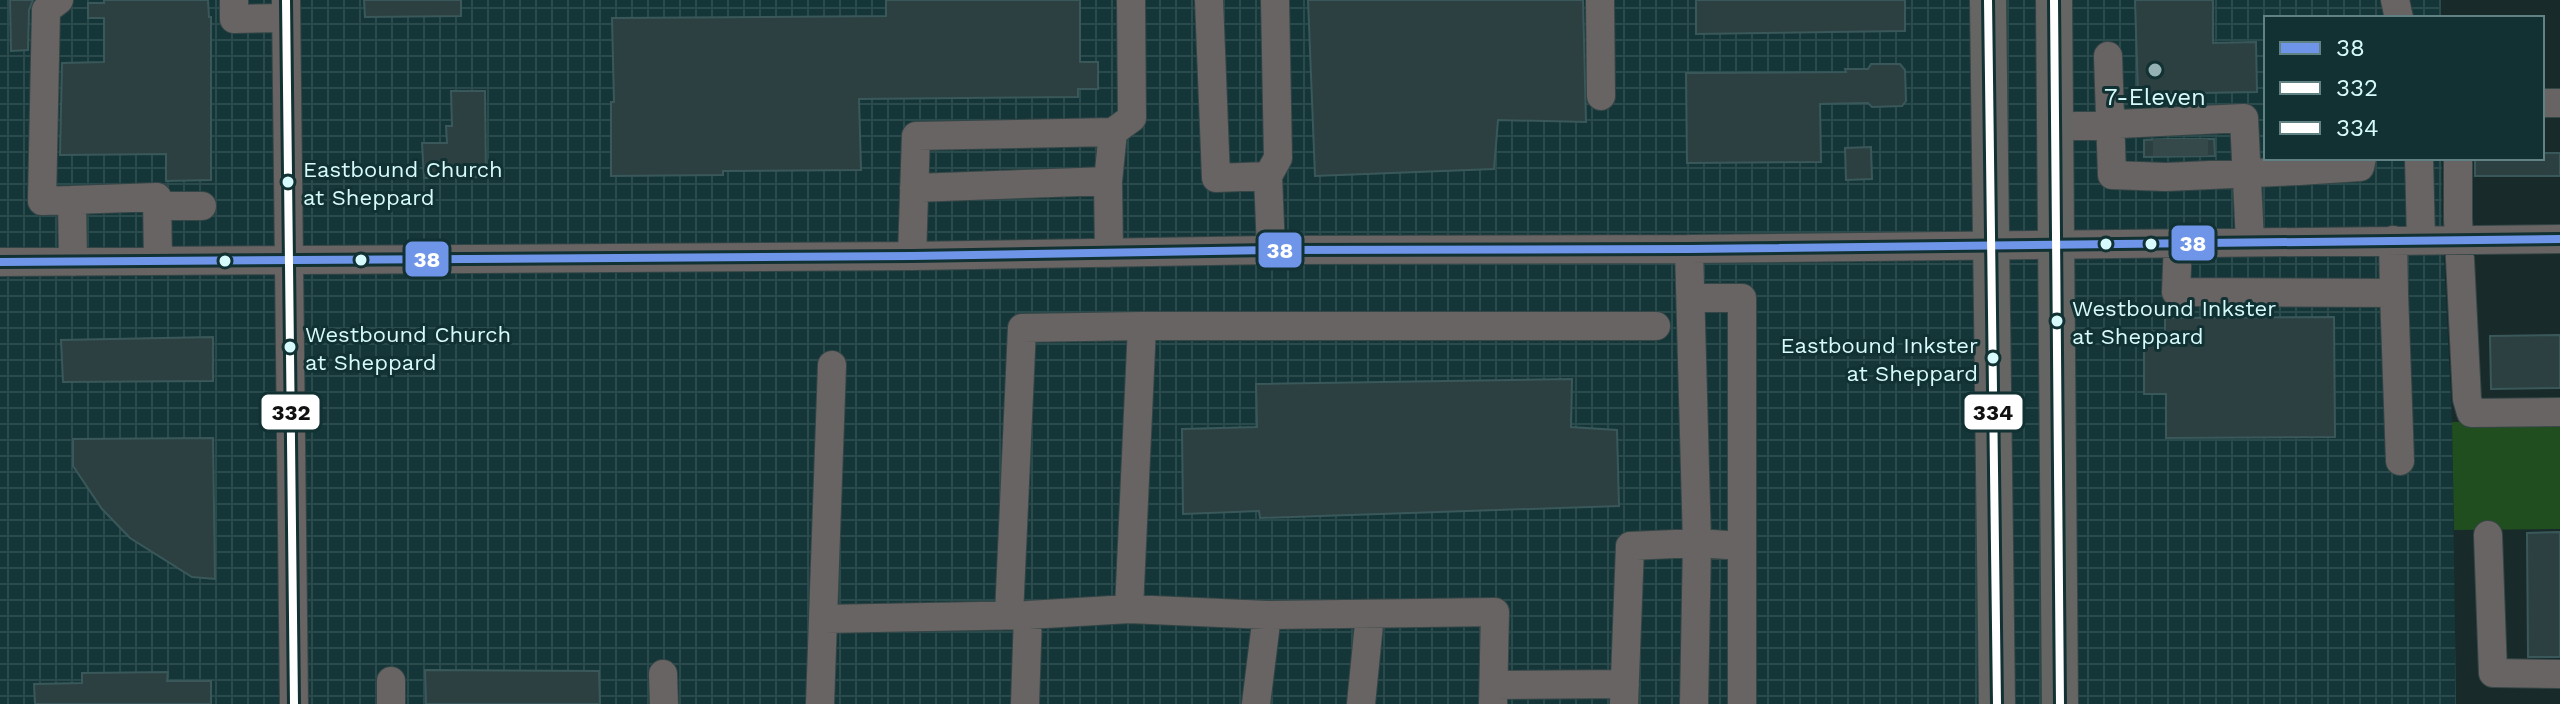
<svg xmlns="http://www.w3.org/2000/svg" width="2560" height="704" viewBox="0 0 2560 704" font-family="'Work Sans',sans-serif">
	<defs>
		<pattern id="industrial-grid" width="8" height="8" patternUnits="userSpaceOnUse" patternTransform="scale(2)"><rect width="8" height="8" fill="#143638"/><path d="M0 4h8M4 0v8" fill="none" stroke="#2a4a4c"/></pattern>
	</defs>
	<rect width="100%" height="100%" fill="#192a2b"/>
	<path fill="url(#industrial-grid)" d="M0 0H2441V18H2266V158H2442V216L2452 422 2456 704H0Z"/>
	<path fill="#214e1f" d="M2452 422H2560V529L2454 530Z"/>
	<path fill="#2c4041" stroke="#3a585a" stroke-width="2" d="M10 0H33L29 10 28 50 11 51Z
		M104 0H208L209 17H211V180L166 181V154L60 155 62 63 104 62V18H88V3H104Z
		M364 0H461V16L365 17Z
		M886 0H1080V62H1098V89H1078V97L859 99 861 170 723 171V175L611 176V102H614L612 18 886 16Z
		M1308 0H1583L1586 122 1498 120 1494 169 1315 176Z
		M1696 0H1905V31L1696 34Z
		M2135 0H2213V43L2256 42 2257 92 2138 94Z
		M1871 64H1900L1905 70 1906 101 1902 106 1872 107 1868 103 1820 104 1821 162 1687 163 1686 73 1846 72 1845 69H1868Z
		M451 91H485L486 177 424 178 422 143H447L446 126H452Z
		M2167 139H2214L2215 156 2144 157V140Z
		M1871 147 1872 179 1846 180 1845 148Z
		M2542 153H2560V176H2475V158H2542Z
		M2334 317 2335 437 2166 438V394H2144V332L2165 331V318Z
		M2560 335V388L2491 389 2490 336Z
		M213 337V381L63 382 61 340Z
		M1572 379 1571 427 1617 430 1619 506 1260 518 1259 511 1183 514 1182 429 1257 427 1256 384Z
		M213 438 215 579 192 577 130 538 102 509 73 466V439Z
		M2560 532V657H2528L2527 533Z
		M425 670 599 671 600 704H426Z
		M168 672 167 681H211V704H35L34 684 82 683V673Z"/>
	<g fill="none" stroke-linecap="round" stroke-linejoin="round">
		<path stroke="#36494a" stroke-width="28" stroke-dasharray="28 14" stroke-linecap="butt" d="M2194 139V156
			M2167 156V139"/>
		<g stroke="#354647" stroke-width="30">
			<path id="minor" d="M59 0 46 10 42 201 72 200 73 262
				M234 0V19L286 18
				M286 0 294 704
				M1209 0 1216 178 1268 176
				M1600 0 1601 96
				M2395 0 2399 18
				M2108 56 2112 175 2166 177 2299 171
				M2542 103H2560
				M2055 127 2244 118 2250 242
				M2299 158V171L2360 167 2362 158
				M2419 158 2421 240
				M2458 158V219L2467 399 2471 413 2560 412
				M914 188 1108 181
				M72 200 157 197 158 261
				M157 206H202
				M2178 242 2176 292 2394 293 2393 240
				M1271 250 1268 176 1278 158 1275 0
				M1109 253 1108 181 1113 132 1132 118 1131 0
				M912 256 916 136 1113 132
				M0 262 912 256 1271 250 1689 249 2560 239
				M2394 293 2400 461
				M1692 298H1742V704
				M2488 535 2493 673 2560 674
				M1129 609 1142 326H1656
				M1009 615 1022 328 1142 326
				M824 619 1028 615 1129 609 1267 615 1495 612 1493 704
				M663 674 664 704
				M391 681V704
				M1494 685 1625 684
				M820 704 832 365
				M1025 704 1028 615
				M1256 704 1267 615
				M1361 704 1370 614
				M1624 704 1630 546 1697 543 1689 249
				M1694 704 1697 543 1742 546"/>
		</g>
		<g stroke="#354647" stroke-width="38">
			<path id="major" d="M1988 0 1997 704
				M2054 0 2060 704"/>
		</g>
		<use href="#minor" stroke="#686463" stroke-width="28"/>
		<use href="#major" stroke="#656564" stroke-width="36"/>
		<g stroke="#113133" stroke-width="14">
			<path id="bus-1" d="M0 262 912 256 1271 250 1689 249 2560 239"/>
		</g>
		<g stroke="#113133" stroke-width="14">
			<path id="bus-2" d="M286 0 294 704"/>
		</g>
		<g stroke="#113133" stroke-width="14">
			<path id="bus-3" d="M1988 0 1997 704
				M2054 0 2060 704"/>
		</g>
		<use href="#bus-1" stroke="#6e95e8" stroke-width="8"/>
		<use href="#bus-2" stroke="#fff" stroke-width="8"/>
		<use href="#bus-3" stroke="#fff" stroke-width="8"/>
	</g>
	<circle fill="#94b2b4" stroke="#113133" stroke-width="3" cx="2155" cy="70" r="8"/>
	<g fill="#d7fbfd" stroke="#113133" stroke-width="3">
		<circle cx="288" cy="182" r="7"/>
		<circle cx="2106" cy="244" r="7"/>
		<circle cx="2151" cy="244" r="7"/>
		<circle cx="361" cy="260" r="7"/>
		<circle cx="225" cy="261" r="7"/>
		<circle cx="2057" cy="321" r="7"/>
		<circle cx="290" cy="347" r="7"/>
		<circle cx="1993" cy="358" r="7"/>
	</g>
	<g text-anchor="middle" stroke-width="6" stroke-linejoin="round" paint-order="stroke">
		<g font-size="22" fill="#d7fbfd" stroke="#113133" text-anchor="start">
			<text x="303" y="177">Eastbound Church<tspan x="303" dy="28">at Sheppard</tspan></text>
			<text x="2072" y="316">Westbound Inkster<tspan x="2072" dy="28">at Sheppard</tspan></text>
			<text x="305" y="342">Westbound Church<tspan x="305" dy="28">at Sheppard</tspan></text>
			<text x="1978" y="353" text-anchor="end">Eastbound Inkster<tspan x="1978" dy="28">at Sheppard</tspan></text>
		</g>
		<g font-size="24" fill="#d7fbfd" stroke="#113133">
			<text x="2155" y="105">7-Eleven</text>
		</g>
	</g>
	<g stroke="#113133" stroke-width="3">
		<rect x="2170" y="224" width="46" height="38" rx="8" fill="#6e95e8"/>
		<rect x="1257" y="231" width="46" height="38" rx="8" fill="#6e95e8"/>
		<rect x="404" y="240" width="46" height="38" rx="8" fill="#6e95e8"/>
		<rect x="1963" y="393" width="61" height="38" rx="8" fill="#fff"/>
		<rect x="260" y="393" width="61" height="38" rx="8" fill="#fff"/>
	</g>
	<g font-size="22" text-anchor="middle" font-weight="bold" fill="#fff">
		<text x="2193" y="251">38</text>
		<text x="1280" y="258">38</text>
		<text x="427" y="267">38</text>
	</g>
	<g font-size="22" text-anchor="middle" font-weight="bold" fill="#111">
		<text x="1993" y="420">334</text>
		<text x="291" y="420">332</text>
	</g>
	<rect x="2264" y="16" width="280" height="144" fill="#113133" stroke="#608284" stroke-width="2"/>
	<rect x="2280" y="42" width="40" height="12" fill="#6e95e8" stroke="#608284" stroke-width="2"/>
	<text x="2336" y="56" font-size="24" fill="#d7fbfd">38</text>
	<rect x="2280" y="82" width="40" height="12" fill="#ffffff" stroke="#608284" stroke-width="2"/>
	<text x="2336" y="96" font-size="24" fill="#d7fbfd">332</text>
	<rect x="2280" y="122" width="40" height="12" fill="#ffffff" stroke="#608284" stroke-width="2"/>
	<text x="2336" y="136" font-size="24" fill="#d7fbfd">334</text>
</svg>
